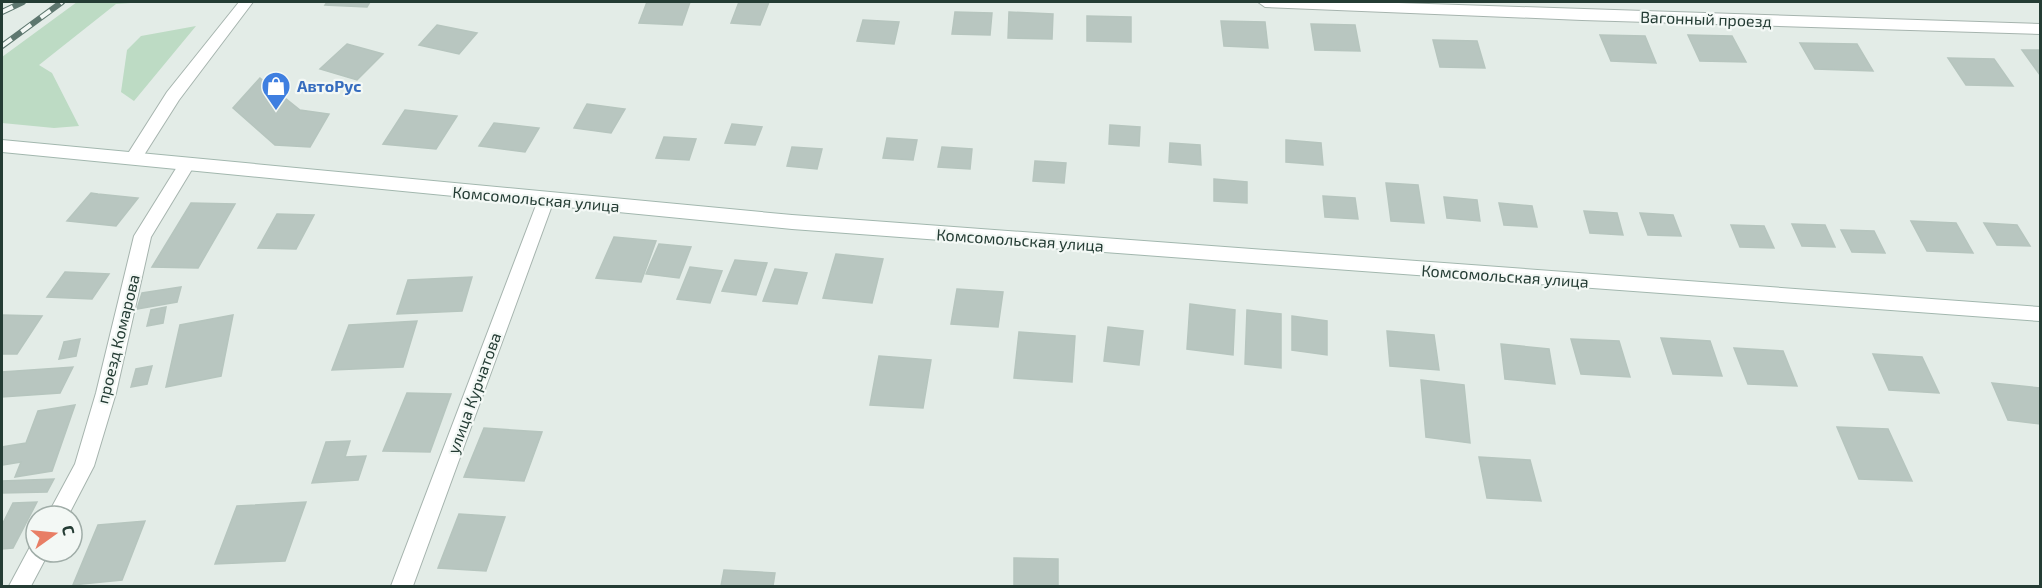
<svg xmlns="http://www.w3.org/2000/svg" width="2042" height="588" viewBox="0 0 2042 588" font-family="'Exo 2',sans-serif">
	<rect width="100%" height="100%" fill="#e3ece7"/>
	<path fill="#bddbc4" d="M77 2H145L116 4 39 65 52 73 79 126 54 128 2 123V57Z
		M196 26 134 101 121 92 127 50 141 36Z"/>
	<path fill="#b8c6c0" stroke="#b6c5be" stroke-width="1.5" d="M327 2H370L367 7 325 5Z
		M647 2H690L682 25 639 23Z
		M739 2H769L760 25 731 23Z
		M955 12 992 13 990 35 952 34Z
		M1009 12 1053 14 1052 39 1008 38Z
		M1087 16 1131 17V42L1087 41Z
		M863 20 899 22 894 44 857 41Z
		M1221 21 1265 22 1268 48 1224 46Z
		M1311 24 1355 25 1360 51 1315 50Z
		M437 25 477 33 459 54 419 45Z
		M1600 35 1645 36 1656 63 1611 61Z
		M1688 35 1732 36 1746 62 1700 61Z
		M1433 40 1477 41 1485 68 1440 67Z
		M1800 43 1857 44 1873 71 1815 69Z
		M347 44 383 54 357 80 320 69Z
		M2022 50H2040V75Z
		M1948 58 1994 59 2013 86 1966 85Z
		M260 78 300 110 329 114 310 147 275 145 233 108Z
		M587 104 625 109 611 133 574 128Z
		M405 110 457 116 436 149 383 144Z
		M494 123 539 128 525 152 479 146Z
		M732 124 762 127 755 145 725 143Z
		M1110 125 1140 127 1139 146 1109 144Z
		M664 137 696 139 689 160 656 158Z
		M887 138 917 140 913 160 883 158Z
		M1286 140 1321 143 1323 165 1286 162Z
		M1170 143 1200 145 1201 165 1169 162Z
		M792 147 822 149 817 169 787 166Z
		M942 147 972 149 970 169 938 167Z
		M1035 161 1066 163 1064 183 1033 181Z
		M1214 179 1247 182V203L1214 201Z
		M1386 183 1418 185 1424 223 1391 221Z
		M91 193 98 194 138 198 116 226 67 221Z
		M1323 196 1355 198 1358 219 1325 217Z
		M1444 197 1477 200 1480 221 1447 218Z
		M191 203 235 204 198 268 152 267Z
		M1499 203 1532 206 1537 227 1504 225Z
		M1584 211 1617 213 1623 235 1590 233Z
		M1640 213 1673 215 1681 236 1648 235Z
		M277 214 314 215 296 249 258 248Z
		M1911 221 1956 223 1973 253 1927 251Z
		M1984 223 2017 225 2030 246 1997 245Z
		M1792 224 1825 225 1835 247 1802 246Z
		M1731 225 1764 226 1774 248 1740 247Z
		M1841 230 1874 231 1885 253 1852 252Z
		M614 237 656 241 641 282 596 278Z
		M659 244 691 247 679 278 646 274Z
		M836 254 883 259 872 303 823 298Z
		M735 260 767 263 756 295 722 291Z
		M690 267 722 271 710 303 677 299Z
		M775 269 807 273 797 304 763 301Z
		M65 272 109 274 92 299 47 297Z
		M472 277 462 311 397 314 408 280Z
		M181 287 177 302 137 309 142 293Z
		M957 289 1003 292 998 327 951 324Z
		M1190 304 1235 310 1233 355 1187 349Z
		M166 307 163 323 147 326 151 310Z
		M1247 310 1281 314V368L1245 364Z
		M2 315 42 316 17 354H2Z
		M233 315 221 376 166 387 180 325Z
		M1292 316 1327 321V355L1292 350Z
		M417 321 403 367 332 370 349 325Z
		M1108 327 1143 331 1139 365 1104 361Z
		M1387 331 1434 335 1439 370 1390 366Z
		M1019 332 1075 336 1072 382 1014 378Z
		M1661 338 1710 341 1722 376 1673 374Z
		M80 339 76 356 59 359 64 342Z
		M1571 339 1619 341 1630 377 1581 374Z
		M1501 344 1549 349 1555 384 1505 379Z
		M1734 348 1783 351 1797 386 1748 384Z
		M1873 354 1922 357 1939 393 1889 390Z
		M879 356 931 360 923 408 870 405Z
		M152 366 147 384 131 387 136 369Z
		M73 367 60 393 2 397V372Z
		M1421 380 1464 385 1470 443 1426 437Z
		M1992 383 2040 388V424L2008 420Z
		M407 393 451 394 430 452 383 451Z
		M75 405 52 471 15 477 21 462 2 465V447L26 443 38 411Z
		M1837 427 1888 429 1912 481 1859 479Z
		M484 428 542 432 524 481 464 477Z
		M350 441 345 457 366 456 358 480 312 483 326 442Z
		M1479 457 1530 460 1541 501 1487 498Z
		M54 479 47 492 2 493V481Z
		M37 502 13 548 2 549V525L13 503Z
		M306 502 285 561 215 564 237 506Z
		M459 514 505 517 486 571 438 568Z
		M145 521 122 580 73 585 98 525Z
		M1014 558 1058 559V586H1014Z
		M724 570 775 573 773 586H721Z"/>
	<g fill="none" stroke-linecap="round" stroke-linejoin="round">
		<g stroke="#a6b4ae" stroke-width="2">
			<path id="street" d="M239 2H253L179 100 139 163H127L125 159 127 155 167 92Z
				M1258 2H1369L2040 24V34L1582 20 1265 7Z
				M186 160 192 162 194 166 151 237 116 393 94 466 68 516H47L75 464 96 393 134 236 180 162Z
				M546 194 552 195 554 200 413 586H391L538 200 540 195Z
				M36 543V552H49L31 586H9L31 545Z"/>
		</g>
		<g stroke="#a2b7ae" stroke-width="2">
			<path id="secondary" d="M2 140 792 215 2040 307V321L792 229 2 152Z"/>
		</g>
		<use href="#street" fill="#fff" fill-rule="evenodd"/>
		<use href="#secondary" fill="#fff" fill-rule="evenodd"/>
		<g stroke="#5e776f" stroke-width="6">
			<path id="rail" d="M2 12 23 2
				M2 46 62 2"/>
		</g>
		<use href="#rail" stroke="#f3f8f5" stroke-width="4" stroke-dasharray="12" stroke-linecap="butt"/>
	</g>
	<defs>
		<g id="shop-pin" transform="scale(1.5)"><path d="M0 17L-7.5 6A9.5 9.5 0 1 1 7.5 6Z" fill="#3f7fe0" stroke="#f3f8f5"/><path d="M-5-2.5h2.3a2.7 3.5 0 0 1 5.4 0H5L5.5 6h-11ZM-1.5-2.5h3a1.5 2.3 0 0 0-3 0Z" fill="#fff"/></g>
	</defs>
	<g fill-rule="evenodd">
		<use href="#shop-pin" x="276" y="86"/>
	</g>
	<g text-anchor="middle" stroke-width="4.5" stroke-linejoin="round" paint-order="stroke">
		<g font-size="16" fill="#243c34" stroke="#f3f8f5">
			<text transform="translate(1706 19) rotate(2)" y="6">Вагонный проезд</text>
			<text transform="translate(536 199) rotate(5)" y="6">Комсомольская улица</text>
			<text transform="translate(1020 240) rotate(4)" y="6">Комсомольская улица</text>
			<text transform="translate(1505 276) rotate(4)" y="6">Комсомольская улица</text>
			<text transform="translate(118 339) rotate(-76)" y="6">проезд Комарова</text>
			<text transform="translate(474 393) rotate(-70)" y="6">улица Курчатова</text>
		</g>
		<g font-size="16" font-weight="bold" fill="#366cbe" stroke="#f3f8f5" text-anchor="start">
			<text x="297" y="92">АвтоРус</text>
		</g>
	</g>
	<rect width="2042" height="588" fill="none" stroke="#243c34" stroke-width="6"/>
	<g transform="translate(54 534) rotate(75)"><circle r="28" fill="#f3f8f5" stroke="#a0ada8" stroke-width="1.5"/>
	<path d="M0-4.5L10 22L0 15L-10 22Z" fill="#e87e65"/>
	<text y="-9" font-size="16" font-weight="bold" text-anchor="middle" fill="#243c34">С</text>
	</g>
</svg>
